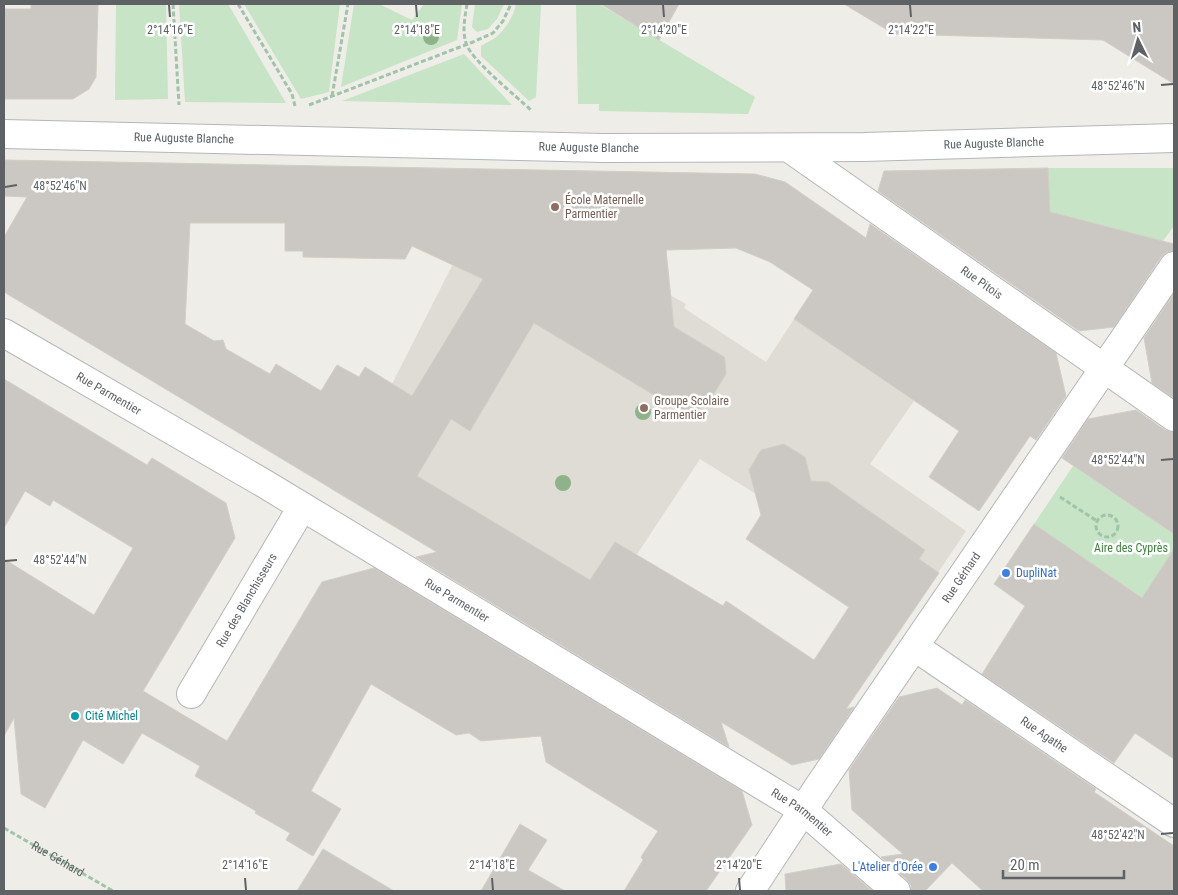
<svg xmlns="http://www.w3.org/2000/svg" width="1178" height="895" viewBox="0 0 1178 895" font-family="'Roboto Condensed',sans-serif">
	<rect width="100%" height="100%" fill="#efede7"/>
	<path fill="#dfdcd5" d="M499 169 659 172 670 295 686 304 684 308 766 362 794 319 914 401 870 464 966 531 894 638 746 539 769 502 700 459 581 639 331 489 392 384 458 254Z"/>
	<path fill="#c7e4c6" d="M116 4H166L168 99 115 100Z
		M179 4H228L286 103 185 102Z
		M244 4H340L329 92 301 99Z
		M354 4H379L412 20 424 4H462L457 40 341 87Z
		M475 4H504L497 19 488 29 477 32 472 27Z
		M516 4H539L541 5 536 97 529 101 481 56V46C485 43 491 41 495 38 505 30 514 16 516 4Z
		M576 4H599L755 97 748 114 599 111V104H578Z
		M464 54 512 105 342 101Z
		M1048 168H1174V226L1163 241 1050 212Z
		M1073 466 1174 534V549L1142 598 1034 524Z"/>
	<path fill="#cbc8c3" stroke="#d3cec6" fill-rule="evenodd" d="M31 4H98L96 77 89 89 73 99H4V9H31Z
		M601 4H679L659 40Z
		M844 4H1174V84L1103 40 894 34Z
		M4 160 755 174 785 182 866 238 870 224 1056 353 1066 396 1036 440 1030 436 979 511 929 477 959 431 794 319 813 290 770 262 736 248 666 250 674 327 724 357 725 361 726 374 710 400 696 412 684 413 534 323 470 431 451 419 417 476 590 580 615 542 723 606 726 601 814 660 849 607 746 539 761 515 749 470 761 450 784 444 805 457 811 481 828 482 925 550 919 559 939 573 846 709 854 707 819 759 792 765 721 722 729 747 416 557 437 552 4 292V237L27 197 4 196ZM190 223H285V251H303V257L405 259 412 246 483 279 412 396 365 367 359 377 337 365 321 391 276 364 270 374 226 349 223 340 214 341 185 324Z
		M1048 168 1050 212 1174 244V251L1167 252 1161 257 1114 327 1079 331 878 191 884 171Z
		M1174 293V398L1152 383 1144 338Z
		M4 379 147 465 152 458 226 503 235 538 143 691 227 741 322 582 374 568 742 791 752 825 706 891H624L643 860 641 857 658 831 546 762 541 736 481 741 469 733 456 735 371 684 311 791 341 809 313 856 286 840 290 833 255 813 256 811 195 776 200 766 142 733 123 764 83 740 45 808 21 794 14 718 4 736V559L94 615 133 548 53 500 50 506 25 491 4 528Z
		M1136 410 1165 430 1174 432V534L1062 458 1088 419Z
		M1034 524 1142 598 1174 549V759L1135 733 1114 763 982 674 1025 606 994 584Z
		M937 688 962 705 965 700 1096 789 1094 792 1174 846V891H983L952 863 925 891H911V885L906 879 881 857 903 854 852 810 849 770 899 697Z
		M520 824 547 840 528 870 565 891H481Z
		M323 849 394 891H297Z
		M841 864 872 891H786L785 874Z"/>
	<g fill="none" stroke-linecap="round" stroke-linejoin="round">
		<g stroke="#b4b7ba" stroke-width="30">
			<g id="street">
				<path id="s2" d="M789 148 1174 417"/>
				<path id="s3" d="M915 647 1174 823"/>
				<path id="s4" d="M191 694 302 507"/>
				<path id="s5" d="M750 891 819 786 1174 266"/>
			</g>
		</g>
		<g stroke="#b3b6ba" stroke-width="30">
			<g id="secondary">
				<path id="s6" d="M4 134 604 148 864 147 1174 138"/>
				<path id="s7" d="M4 333 265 484 803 810 896 891"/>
			</g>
		</g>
		<g stroke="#9fc4a9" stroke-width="3" stroke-dasharray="5 2.5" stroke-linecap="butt">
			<path d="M173 4 179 105"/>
			<path d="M238 4 292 94 295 106"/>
			<path d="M467 4C465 17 462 30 466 43 470 59 517 97 531 110"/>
			<path d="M332 96 348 4"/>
			<path d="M309 105 473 42 493 33 503 21 511 4"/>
			<path d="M1060 497 1097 521"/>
			<circle cx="1107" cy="526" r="11"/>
			<path id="s1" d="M4 828 113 891"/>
		</g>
		<use href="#street" stroke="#fff" stroke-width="28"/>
		<use href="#secondary" stroke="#fff" stroke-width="28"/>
	</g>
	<g fill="#8eb38b">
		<circle cx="431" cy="37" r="8"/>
		<circle cx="643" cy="412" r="8"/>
		<circle cx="563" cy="483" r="8"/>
	</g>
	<path fill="none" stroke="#5e6265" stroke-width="2" d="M169 5 170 17M416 5 417 17M663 5 664 17M910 5 911 17M1161 85 1173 84M5 187 17 185M1161 460 1173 459M5 561 17 560M1161 834 1173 833M245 878 246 890M492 878 493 890M739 878 740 890"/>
	<g fill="#8d6e63" stroke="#fff" stroke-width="2">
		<circle cx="555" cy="207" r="5"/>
		<circle cx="644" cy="408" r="5"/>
	</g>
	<g fill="#3f7fe0" stroke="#fff" stroke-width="2">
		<circle cx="1006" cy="573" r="5"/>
		<circle cx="933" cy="867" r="5"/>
	</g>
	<circle fill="#0f9aa8" stroke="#fff" stroke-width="2" cx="75" cy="716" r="5"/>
	<g text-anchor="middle" stroke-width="5" stroke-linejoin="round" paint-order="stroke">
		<g font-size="12" fill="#5e6265" stroke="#fff">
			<text dy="4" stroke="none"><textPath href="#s6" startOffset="180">Rue Auguste Blanche</textPath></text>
			<text dy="4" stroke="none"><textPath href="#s6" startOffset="990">Rue Auguste Blanche</textPath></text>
			<text dy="4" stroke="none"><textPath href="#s6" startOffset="585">Rue Auguste Blanche</textPath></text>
			<text dy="4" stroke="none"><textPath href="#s2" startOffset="235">Rue Pitois</textPath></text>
			<text dy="4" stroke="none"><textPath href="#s7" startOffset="121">Rue Parmentier</textPath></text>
			<text dy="4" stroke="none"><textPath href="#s5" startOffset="378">Rue Gérhard</textPath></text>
			<text dy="4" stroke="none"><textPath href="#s4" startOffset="109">Rue des Blanchisseurs</textPath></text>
			<text dy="4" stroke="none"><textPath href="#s7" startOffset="526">Rue Parmentier</textPath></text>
			<text dy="4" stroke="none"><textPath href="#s3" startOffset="156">Rue Agathe</textPath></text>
			<text dy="4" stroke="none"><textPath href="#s7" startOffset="931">Rue Parmentier</textPath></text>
			<text dy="4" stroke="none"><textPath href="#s1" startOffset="62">Rue Gérhard</textPath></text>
		</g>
		<g font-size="12" fill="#785e54" stroke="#fff" text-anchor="start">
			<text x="565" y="204">École Maternelle<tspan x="565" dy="14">Parmentier</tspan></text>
			<text x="654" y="405">Groupe Scolaire<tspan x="654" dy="14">Parmentier</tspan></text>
		</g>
		<g font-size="12" fill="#3f843f" stroke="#fff">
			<text x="1131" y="552">Aire des Cyprès</text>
		</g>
		<g font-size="12" fill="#366cbe" stroke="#fff" text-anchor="start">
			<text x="1016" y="577">DupliNat</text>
			<text x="923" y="871" text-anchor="end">L'Atelier d'Orée</text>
		</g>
		<g font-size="12" fill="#0d838f" stroke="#fff" text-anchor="start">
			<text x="85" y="720">Cité Michel</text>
		</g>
	</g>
	<g font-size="12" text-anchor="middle" fill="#5e6265" stroke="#fff" stroke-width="5" stroke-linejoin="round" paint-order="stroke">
		<text x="170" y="34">2°14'16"E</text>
		<text x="417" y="34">2°14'18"E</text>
		<text x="664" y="34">2°14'20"E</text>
		<text x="911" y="34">2°14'22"E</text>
		<text x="1118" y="90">48°52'46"N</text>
		<text x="60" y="190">48°52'46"N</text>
		<text x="1118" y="464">48°52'44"N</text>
		<text x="60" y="564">48°52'44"N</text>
		<text x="1118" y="839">48°52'42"N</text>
		<text x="245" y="869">2°14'16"E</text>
		<text x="492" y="869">2°14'18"E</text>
		<text x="739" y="869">2°14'20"E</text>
	</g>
	<rect width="1178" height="895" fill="none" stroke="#5e6265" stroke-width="10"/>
	<g transform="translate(1138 40) rotate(355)" stroke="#ffffff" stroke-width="4" paint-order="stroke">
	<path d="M0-4L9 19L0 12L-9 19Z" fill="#5e6265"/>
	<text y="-8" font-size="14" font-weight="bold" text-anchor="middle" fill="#5e6265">N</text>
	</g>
	<path d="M1003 870v8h121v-8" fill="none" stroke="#5e6265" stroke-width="2.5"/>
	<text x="1010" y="870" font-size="15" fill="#5e6265" stroke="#ffffff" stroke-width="4" paint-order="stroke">20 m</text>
</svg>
